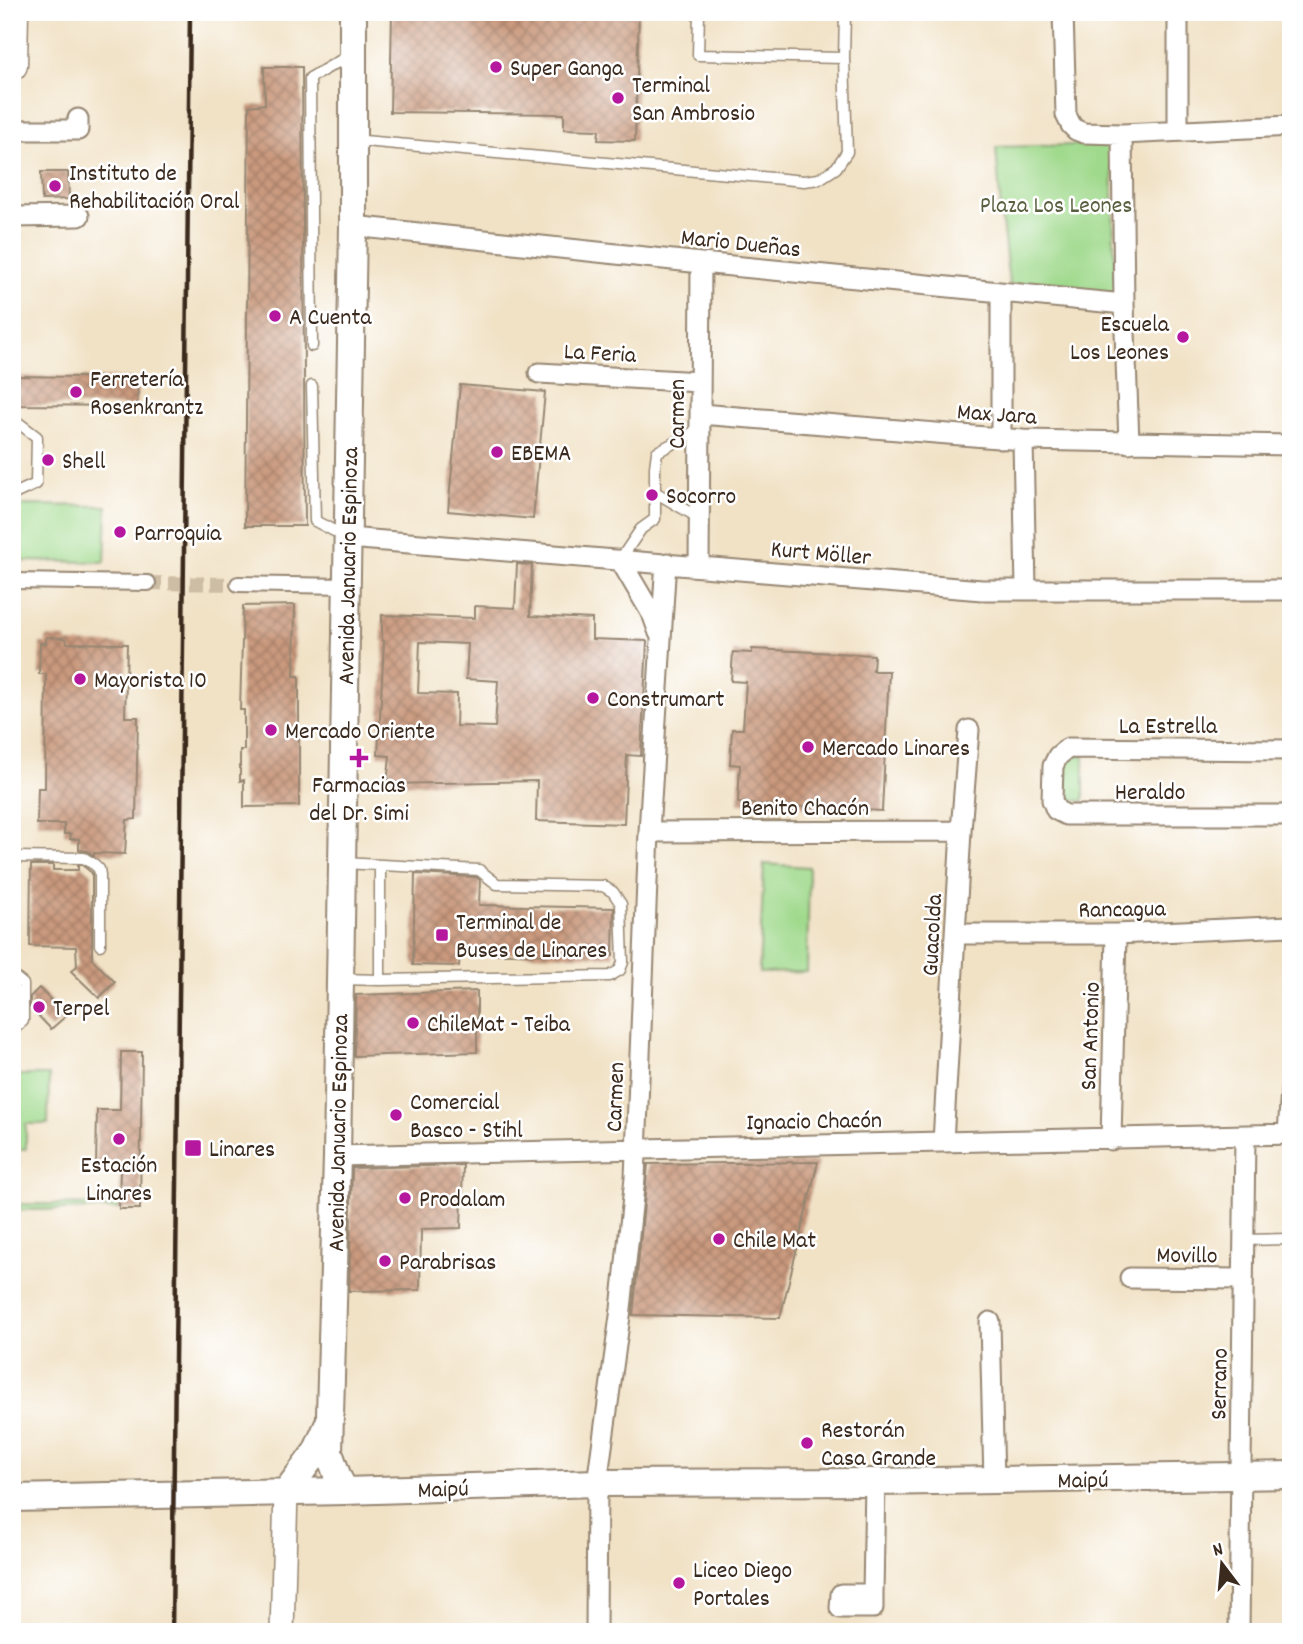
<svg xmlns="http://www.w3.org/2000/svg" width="1303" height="1644" viewBox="0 0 1303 1644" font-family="Dekko,sans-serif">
	<defs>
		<pattern id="building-cross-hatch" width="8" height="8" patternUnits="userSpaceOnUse" patternTransform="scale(1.75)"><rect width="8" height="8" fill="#ca9a7e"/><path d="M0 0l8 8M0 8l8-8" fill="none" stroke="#a57e67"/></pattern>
	</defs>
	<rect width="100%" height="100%" fill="#fff"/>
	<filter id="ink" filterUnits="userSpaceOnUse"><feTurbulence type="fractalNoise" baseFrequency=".0143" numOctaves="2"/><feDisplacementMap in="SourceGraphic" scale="14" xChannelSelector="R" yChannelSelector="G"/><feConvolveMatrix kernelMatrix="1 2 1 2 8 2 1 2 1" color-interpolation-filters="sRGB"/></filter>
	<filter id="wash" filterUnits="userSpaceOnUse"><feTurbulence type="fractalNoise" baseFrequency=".00686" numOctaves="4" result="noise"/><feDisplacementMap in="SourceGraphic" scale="28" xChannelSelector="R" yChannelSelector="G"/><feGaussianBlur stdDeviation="1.57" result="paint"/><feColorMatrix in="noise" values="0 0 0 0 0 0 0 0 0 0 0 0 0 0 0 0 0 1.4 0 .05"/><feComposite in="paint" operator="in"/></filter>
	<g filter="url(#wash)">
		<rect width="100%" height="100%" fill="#f1e2c6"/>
		<path fill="#9fd98b" stroke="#6d8254" stroke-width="2" d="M1112 144 1115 294 1009 284 1001 212 996 147Z
			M12 505 107 506 105 562 12 561Z
			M1084 755V801L1055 799 1058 756Z
			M764 864 809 867 807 972 759 973Z
			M12 1075H49L48 1124H26V1149H12Z
			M12 1204 119 1205V1209L12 1210Z"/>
		<g id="blocks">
			<path fill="url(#building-cross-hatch)" fill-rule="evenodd" d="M392 12H639L635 141 598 140 599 130 564 129V114L390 112Z
				M264 67H302L305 526H245L249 106 265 104Z
				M41 172H68L69 199 42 200Z
				M16 376 138 378 137 406 14 405Z
				M460 385 545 392 533 519 448 511Z
				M517 564 532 565 530 616 592 619V639L647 641 641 756 627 755 624 824 536 821 537 781 387 784 390 756 378 755 384 641 382 640V615L475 618V606L515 608ZM420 642 468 644 466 679 498 681 495 727 456 726 457 694 418 693Z
				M295 605 294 676H299V806L244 807V780L240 781V750H244V710H240L243 606Z
				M46 637 66 638 67 643 127 644 125 717H138L136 819 127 820 125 854 94 853V856L87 851 79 850V839H70L71 834H64V824H37L38 788H45L46 674H39L40 643H46Z
				M752 649 874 655 873 671H889L882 811 738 803 740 765 730 764 732 729H743L746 682 731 681 733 652 752 653Z
				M31 865H53V870H78V865H82L92 873V959L115 982 99 998 71 971 77 966 76 947 30 946Z
				M415 874 476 877 480 880 479 905 614 908 613 956 460 953 459 966 413 965Z
				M39 988 66 1016 51 1029 30 1007V997Z
				M477 991V1052L354 1056 356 995Z
				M121 1052H142L140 1209H119L120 1168H96L97 1110H120Z
				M818 1162 780 1318 633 1315 648 1164Z
				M463 1165 461 1228 421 1229 420 1290 349 1291 352 1168Z"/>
		</g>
	</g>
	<g filter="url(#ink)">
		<use href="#blocks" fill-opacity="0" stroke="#968672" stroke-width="2"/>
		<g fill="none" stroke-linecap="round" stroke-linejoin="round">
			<path stroke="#cdbda4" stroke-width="14" stroke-dasharray="14 7" stroke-linecap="butt" d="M148 583 238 584"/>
			<g stroke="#968672" stroke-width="13">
				<path id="service" d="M699 12 698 55 844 58
					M353 140 783 179 804 181 819 179 836 168 847 152 844 58 845 12
					M312 346 310 78 350 55
					M312 386 315 521 344 536
					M12 418 37 437 36 484 12 495
					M655 492 699 518
					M620 560 641 529 655 519V467L657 452 700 429
					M12 857 84 858 95 865 99 869 100 875V945
					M380 865V980
					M12 975 23 984V1021L12 1031
					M342 979 380 980 610 976 620 970 623 962 621 904 613 892 603 886 497 884 479 870 343 863
					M1243 1240 1291 1239"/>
			</g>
			<g stroke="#968672" stroke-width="18">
				<path id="pedestrian" d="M12 581 148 583
					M238 584 347 586"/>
			</g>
			<g stroke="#968672" stroke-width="23">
				<path id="minor" d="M1063 12 1066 115 1071 125 1076 130 1084 133 1122 134 1291 126
					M1178 12V131
					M12 130H78V119
					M1122 134 1124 304 1129 443
					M12 217 79 216
					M353 226 701 263 1124 304
					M1001 293V439
					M539 373 700 382
					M700 414 1023 440 1291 445
					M1023 440 1026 590
					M348 538 982 590H1291
					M620 560 653 616 659 633
					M699 566 701 263
					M1291 750 1068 748 1058 756 1053 766 1052 800 1056 810 1066 815H1291
					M649 832 961 831
					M955 934H1116L1291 926
					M1288 1134 1291 1089
					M1111 1140 1116 934
					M943 1142 961 831 969 730
					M337 1156 1291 1134
					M1130 1278 1243 1279
					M990 1322 994 1481
					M873 1594H841L840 1608H873V1594L875 1482
					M596 1632 597 1483 621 1309 635 1178 649 832 665 576 667 563
					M1239 1632 1245 1136"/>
			</g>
			<g stroke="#968672" stroke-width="26">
				<path id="tertiary" d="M282 1632 286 1492"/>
			</g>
			<g stroke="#968672" stroke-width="30">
				<path id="secondary" d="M345 1491 338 1478 329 1452 337 1156 353 226V12
					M286 1492 316 1452 328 1425
					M12 1498 345 1491 597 1483 875 1482 1291 1475"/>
			</g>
			<g stroke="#968672" stroke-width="33">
				<path id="primary" d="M12 65 13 12"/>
			</g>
			<use href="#service" stroke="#fff" stroke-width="10"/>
			<use href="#pedestrian" stroke="#fff" stroke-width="14"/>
			<use href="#minor" stroke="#fff" stroke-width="19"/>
			<use href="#tertiary" stroke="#fff" stroke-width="23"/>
			<use href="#secondary" stroke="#fff" stroke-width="26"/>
			<use href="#primary" stroke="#fff" stroke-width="30"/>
			<path stroke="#3b2a1e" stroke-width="4.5" d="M172 1632 190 12"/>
		</g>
	</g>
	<g fill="#b5179e" stroke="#fff" stroke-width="2.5">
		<circle cx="496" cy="67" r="7"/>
		<circle cx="618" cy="98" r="7"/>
		<circle cx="55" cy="186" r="7"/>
		<circle cx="275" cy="316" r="7"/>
		<circle cx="1183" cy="337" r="7"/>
		<circle cx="76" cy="392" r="7"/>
		<circle cx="497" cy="452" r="7"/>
		<circle cx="48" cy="460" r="7"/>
		<circle cx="652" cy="495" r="7"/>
		<circle cx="120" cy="532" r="7"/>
		<circle cx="80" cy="679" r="7"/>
		<circle cx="593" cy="698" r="7"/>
		<circle cx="271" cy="730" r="7"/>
		<circle cx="808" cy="747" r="7"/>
		<path d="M355.5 747.5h7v7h7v7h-7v7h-7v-7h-7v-7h7z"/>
		<rect x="435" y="928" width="14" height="14" rx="3.5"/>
		<circle cx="39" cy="1007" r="7"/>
		<circle cx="413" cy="1023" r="7"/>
		<circle cx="396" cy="1115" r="7"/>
		<circle cx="119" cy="1139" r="7"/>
		<rect x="184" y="1139" width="18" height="18" rx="3.5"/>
		<circle cx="405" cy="1198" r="7"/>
		<circle cx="719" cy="1239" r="7"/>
		<circle cx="385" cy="1261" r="7"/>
		<circle cx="807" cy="1443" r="7"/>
		<circle cx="679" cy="1583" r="7"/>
	</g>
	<g text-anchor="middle" stroke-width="5" stroke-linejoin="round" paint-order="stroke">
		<g font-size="24" fill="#3b2a1e" stroke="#fff" text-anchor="start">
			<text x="510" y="75">Super Ganga</text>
			<text x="632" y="92">Terminal<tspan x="632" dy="28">San Ambrosio</tspan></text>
			<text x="69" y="180">Instituto de<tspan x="69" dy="28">Rehabilitación Oral</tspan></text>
			<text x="289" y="324">A Cuenta</text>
			<text x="1169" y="331" text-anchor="end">Escuela<tspan x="1169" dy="28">Los Leones</tspan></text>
			<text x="90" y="386">Ferretería<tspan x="90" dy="28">Rosenkrantz</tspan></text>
			<text x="511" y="460">EBEMA</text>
			<text x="62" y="468">Shell</text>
			<text x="666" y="503">Socorro</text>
			<text x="134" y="540">Parroquia</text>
			<text x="94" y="687">Mayorista 10</text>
			<text x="607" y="706">Construmart</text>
			<text x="285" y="738">Mercado Oriente</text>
			<text x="822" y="755">Mercado Linares</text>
			<text x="359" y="792" text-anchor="middle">Farmacias<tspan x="359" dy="28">del Dr. Simi</tspan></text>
			<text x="456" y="929">Terminal de<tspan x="456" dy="28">Buses de Linares</tspan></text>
			<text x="53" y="1015">Terpel</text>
			<text x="427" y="1031">ChileMat - Teiba</text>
			<text x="410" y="1109">Comercial<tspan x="410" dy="28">Basco - Stihl</tspan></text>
			<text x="209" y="1156">Linares</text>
			<text x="119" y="1172" text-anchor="middle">Estación<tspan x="119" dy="28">Linares</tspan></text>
			<text x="419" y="1206">Prodalam</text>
			<text x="733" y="1247">Chile Mat</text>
			<text x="399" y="1269">Parabrisas</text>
			<text x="821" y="1437">Restorán<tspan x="821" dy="28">Casa Grande</tspan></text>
			<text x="693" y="1577">Liceo Diego<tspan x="693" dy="28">Portales</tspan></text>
		</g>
		<g font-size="24" fill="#595f3f" stroke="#fff">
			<text x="1056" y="212">Plaza Los Leones</text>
		</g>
		<g font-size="24" fill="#3b2a1e" stroke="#fff">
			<text transform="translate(741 242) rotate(6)" y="8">Mario Dueñas</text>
			<text transform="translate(600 352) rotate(3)" y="8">La Feria</text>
			<text transform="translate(997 413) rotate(4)" y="8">Max Jara</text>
			<text transform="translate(676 414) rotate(-90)" y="8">Carmen</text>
			<text transform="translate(821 552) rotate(5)" y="8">Kurt Möller</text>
			<text transform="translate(347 566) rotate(-89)" y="8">Avenida Januario Espinoza</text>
			<text x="1168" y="733">La Estrella</text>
			<text x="1150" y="799">Heraldo</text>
			<text x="805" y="815">Benito Chacón</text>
			<text transform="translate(1122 908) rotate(-1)" y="8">Rancagua</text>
			<text transform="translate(931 935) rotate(-87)" y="8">Guacolda</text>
			<text transform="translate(1089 1036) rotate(-88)" y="8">San Antonio</text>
			<text transform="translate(614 1097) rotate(-88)" y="8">Carmen</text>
			<text transform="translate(814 1120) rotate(-1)" y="8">Ignacio Chacón</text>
			<text transform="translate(337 1133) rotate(-89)" y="8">Avenida Januario Espinoza</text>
			<text transform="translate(1187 1254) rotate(1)" y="8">Movillo</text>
			<text transform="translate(1218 1384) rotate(-89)" y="8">Serrano</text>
			<text transform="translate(1083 1479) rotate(-1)" y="8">Maipú</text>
			<text transform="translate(443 1488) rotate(-2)" y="8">Maipú</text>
		</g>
	</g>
	<rect width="1303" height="1644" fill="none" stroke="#fff" stroke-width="42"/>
	<g transform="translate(1222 1564) rotate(344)" stroke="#ffffff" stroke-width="5" paint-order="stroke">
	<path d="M0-5L12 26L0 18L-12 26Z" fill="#3b2a1e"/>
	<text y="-10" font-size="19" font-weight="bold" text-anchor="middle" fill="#3b2a1e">N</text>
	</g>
</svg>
